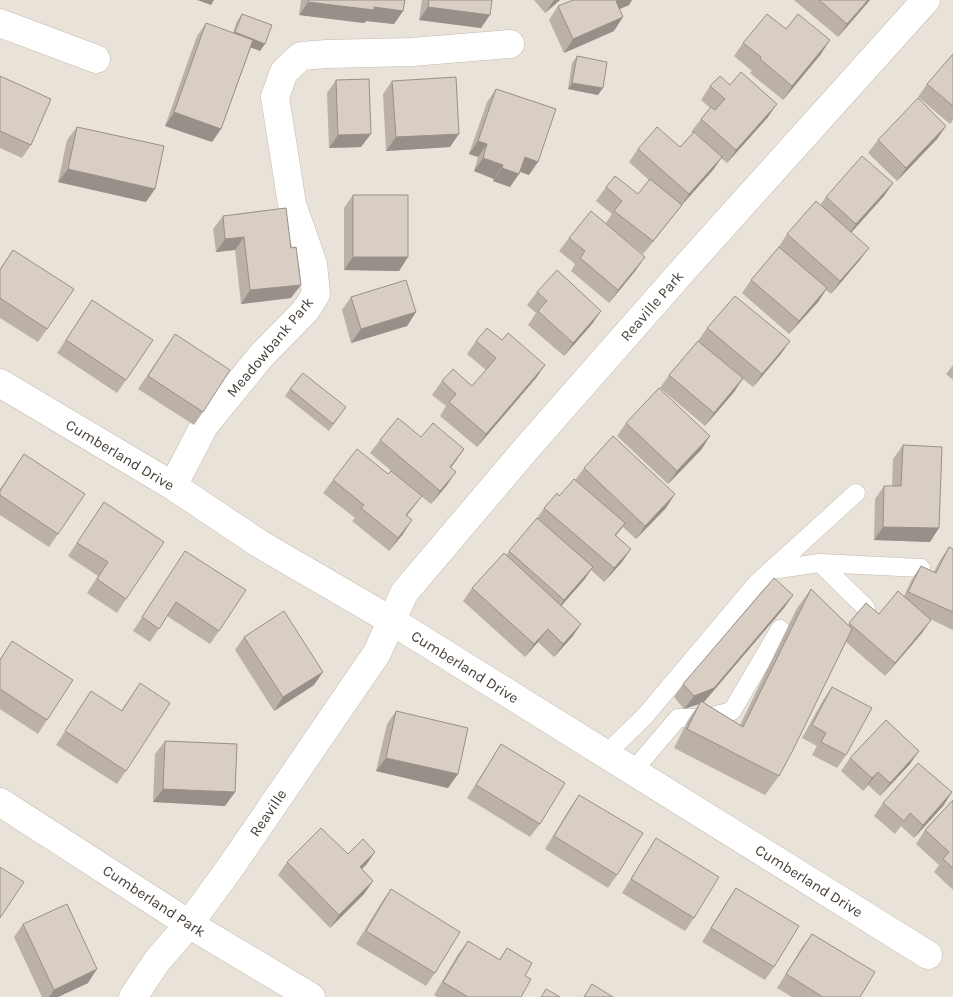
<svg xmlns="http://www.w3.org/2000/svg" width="953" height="997" viewBox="0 0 953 997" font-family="Karla,sans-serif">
	<rect width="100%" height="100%" fill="#f5f1ea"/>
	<path fill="#e9e2d9" d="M0 0H953V997H0Z"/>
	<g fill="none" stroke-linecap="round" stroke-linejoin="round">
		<g stroke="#c3bab0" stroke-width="19">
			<path id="lane" d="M820 563 866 608
				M771 570 820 563 921 568
				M606 754 645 716 756 584 856 493
				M633 771 678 718H706L732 711 780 629"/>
		</g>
		<g stroke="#c3bab0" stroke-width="29">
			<path id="street" d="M0 23 96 59
				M0 383 173 486 260 544 392 621 928 955
				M173 486 204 426 261 356 306 310 316 294 313 264 292 204 275 97 284 72 301 56 327 54 412 52 510 44
				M0 802 189 924 311 997
				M133 997 157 961 189 924 230 868 377 653 404 593 526 449 685 268 926 0"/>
		</g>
		<use href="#lane" stroke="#fff" stroke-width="18"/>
		<use href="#street" stroke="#fff" stroke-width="28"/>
	</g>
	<path fill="#bbb1a8" d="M301 0H405L403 11 394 24 366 21 364 23 299 15Z
		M422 0H492L481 28 419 20Z
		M534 0H560L545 13Z
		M794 0H870L838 37Z
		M629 5 620 9 614 31 564 53 549 20 558 6Z
		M242 14 260 51 251 47 221 129 212 142 165 126 197 36 206 23 233 33 237 21Z
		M786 29 821 54 783 100 750 73 752 71 734 56 743 43Z
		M953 54V120L950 124 918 97 927 84Z
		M577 56 598 95 568 89 572 63Z
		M0 76 31 145 22 158 0 148Z
		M336 80 361 147 329 148 327 93Z
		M392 81 450 147 386 151 383 94Z
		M710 86 768 117 727 163 721 158 713 170 680 207 672 218 643 254 614 231 636 270 609 303 571 271 575 264 559 251 569 238 605 224 612 214 596 201 606 187 638 194 649 180 629 162 638 149 680 147 693 133 691 132 701 119 710 108 701 100Z
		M496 89 529 175 520 172 510 187 493 181 494 179 474 171 478 157 469 154 487 102Z
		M946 126 937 139 897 181 868 153 878 140Z
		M77 127 146 202 58 182 67 140Z
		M893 183 884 196 851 233 869 248 859 261 831 294 826 290 818 302 789 334 742 293 751 280 778 248 787 234 820 205 826 197Z
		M353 195 408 257 399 271 344 270V208Z
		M286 208 291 298 241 304 235 250 216 252 213 229 223 216Z
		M13 250 47 329 38 342 0 318V269Z
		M537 292 601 311 592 324 564 356 528 325 536 313 527 305Z
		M351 297 416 312 407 326 351 343 342 310Z
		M92 300 126 380 117 393 57 353Z
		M707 328 790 341 780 355 753 387 743 379 734 392 705 426 660 388 669 375 698 341Z
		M175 334 203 412 194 425 138 389Z
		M502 340 545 365 536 378 477 447 440 416 446 406 432 395 442 381 472 386 486 370 467 354 476 341Z
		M953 365V380L946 374Z
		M290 389 346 407 329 431 285 396Z
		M626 423 710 436 701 450 668 484 617 436Z
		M421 437 464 449 451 468 447 485 431 504 421 496 407 516 403 534 389 551 352 521 355 518 323 493 333 480 388 474 401 479 370 453 380 440Z
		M903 445 930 542 874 540 875 499 884 486H892L893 459Z
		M24 454 58 534 49 547 0 515V489Z
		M584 468 666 508 636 539 623 527 616 536 622 562 604 582 591 570 584 580 561 606 581 624 572 637 554 657 538 642 525 657 463 601 472 588 506 555 535 521 544 508 559 496 575 480Z
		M104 502 126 599 117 613 87 593 98 576 68 556Z
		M949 547 953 549V630L930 619 922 633 885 676 846 642 779 776 765 795 674 748 688 720 699 704 684 709 674 697 683 684 793 595 784 608 704 702H703L740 725 797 608 811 589 848 625 866 603 879 614 904 596 912 579 921 566 934 572 940 560Z
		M185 551 219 631 210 644 167 616 150 642 133 631Z
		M244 637 314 685 274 711 235 650Z
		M12 641 47 720 38 734 0 709V659Z
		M140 683 126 771 117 784 56 745 91 691 121 711Z
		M832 687 846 755 837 768 812 755 817 746 802 738 823 700Z
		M396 711 448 788 376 771 387 724Z
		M165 741 235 792 225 806 153 802 155 754Z
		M501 744 540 824 530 837 467 798 492 758Z
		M850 758 910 764 880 796 868 785 863 791 841 771Z
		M952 792 943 806 914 838 901 826 895 834 874 816 883 803Z
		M579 795 617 875 608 888 545 849 570 808Z
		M953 800V890L934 872 939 865 916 844 925 830Z
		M656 838 694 918 685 931 622 893 647 852Z
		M375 852 366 865 362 869 373 881 364 894 330 928 278 875 287 862 348 854Z
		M736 888 774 967 765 980 702 942 727 901Z
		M391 889 435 973 426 986 356 944 381 903Z
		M23 924 88 983 58 997H42L14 937Z
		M812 934 860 997H792L777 988 802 947Z
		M468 941 499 960 507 948 525 976 521 997H437L434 995 458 954Z"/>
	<path fill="#989088" d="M197 0H214L211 5Z
		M554 0H560L545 13Z
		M619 0H632L629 5 607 14 616 1Z
		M868 0H870L838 37 847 24Z
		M308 2 374 7 403 11 394 24 366 21 364 23 299 15Z
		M428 7 490 15 481 28 419 20Z
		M623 17 614 31 564 53 573 39Z
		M235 32 265 44 260 51 230 39Z
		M830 40 821 54 783 100 792 86Z
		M572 83 603 88 598 95 568 89Z
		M777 104 768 117 727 163 736 150Z
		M174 112 221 129 212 142 165 126Z
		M946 126 937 139 897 181 906 168Z
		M371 134 361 147 329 148 338 135Z
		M459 134 450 147 386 151 396 137Z
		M478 141 487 144 478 157 469 154Z
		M525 157 538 162 529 175 516 170Z
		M722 157 713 170 680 207 689 194Z
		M483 158 503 165 494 179 474 171Z
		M502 168 519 174 510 187 493 181Z
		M68 169 155 189 146 202 58 182Z
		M893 183 884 196 847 237 856 224Z
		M682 205 672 218 643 254 653 241Z
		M244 237 235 250 216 252 225 239Z
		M869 248 859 261 831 294 840 281Z
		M353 257H408L399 271 344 270Z
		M645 257 636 270 609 303 618 290Z
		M301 285 291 298 241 304 250 290Z
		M827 288 818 302 789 334 799 321Z
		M601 311 592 324 564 356 573 343Z
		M416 312 407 326 351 343 361 329Z
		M790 341 780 355 753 387 762 374Z
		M545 365 536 378 477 447 486 434Z
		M743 378 734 392 705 426 714 413Z
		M710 436 701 450 668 484 677 471Z
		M464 449 455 462 440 480 450 467Z
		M456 472 447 485 431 504 440 491Z
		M675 494 666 508 636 539 645 526Z
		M422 496 412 509 396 528 406 515Z
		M412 520 403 534 389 551 398 538Z
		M883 527 939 528 930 542 874 540Z
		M631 549 622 562 604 582 614 568Z
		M593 567 584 580 555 613 564 600Z
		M793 595 784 608 704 702 700 703 701 701 699 704 684 709 694 696Z
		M931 620 922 633 885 676 895 663Z
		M581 624 572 637 554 657 563 644Z
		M548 629 538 642 525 657 534 644Z
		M323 672 314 685 274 711 283 697Z
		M919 751 910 764 880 796 890 783Z
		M386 758 458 774 448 788 376 771Z
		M878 772 868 785 863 791 872 778Z
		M163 789 235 792 225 806 153 802Z
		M952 792 943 806 914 838 923 825Z
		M375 852 366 865 350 880 360 867Z
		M373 881 364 894 330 928 339 915Z
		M97 969 88 983 58 997H49L54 990Z"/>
	<path fill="#d9cec3" stroke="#989088" d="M308 0H405L403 11 374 7V10L308 2Z
		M429 0H492L490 15 428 7Z
		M573 0H619L616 1 623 17 573 39 558 6Z
		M819 0H868L847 24Z
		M242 14 272 25 265 44 235 32Z
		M767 14 786 29 798 14 830 40 792 86 760 59 761 57 743 43Z
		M206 23 253 40 221 129 174 112Z
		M953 54V106L927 84Z
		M577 56 607 62 603 88 572 83Z
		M741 72 777 104 736 150 701 119 711 107 715 110 725 99 710 86 720 76 730 85Z
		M0 76 51 99 31 145 0 131Z
		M456 77 459 134 396 137 392 81Z
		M369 79 371 134 338 135 336 80Z
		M496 89 556 109 538 162 525 157 519 174 502 168 503 165 483 158 487 144 478 141Z
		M918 98 946 126 906 168 878 140Z
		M77 127 164 146 155 189 68 169Z
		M657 127 680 147 694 132 722 157 689 194 638 149Z
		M862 156 893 183 856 224 826 197Z
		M615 176 638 194 650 179 682 205 653 241 614 211 622 201 606 187Z
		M353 195H408V257H353Z
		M816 201 869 248 840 281 787 234Z
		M286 208 291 248 296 247 301 285 250 290 244 237 225 239 223 216Z
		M591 211 645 257 618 290 580 258 585 251 569 238Z
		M779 247 827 288 799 321 751 280Z
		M13 250 74 289 47 329 0 298V270Z
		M557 270 601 311 573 343 538 311 547 301 537 292Z
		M406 280 416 312 361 329 351 297Z
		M735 296 790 341 762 374 707 328Z
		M92 300 153 340 126 380 66 340Z
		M487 328 502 340 508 333 545 365 486 434 449 402 456 394 442 381 453 369 472 386 496 358 476 341Z
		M175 334 230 370 203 412 148 376Z
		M698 341 743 378 714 413 669 375Z
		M303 373 346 407 333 424 290 389Z
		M659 388 710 436 677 471 626 423Z
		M398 418 421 437 433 423 464 449 450 467 456 472 440 491 380 440Z
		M613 436 675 494 645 526 584 468Z
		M903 445 942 447 939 528 883 527 884 486H901Z
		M357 449 388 474 391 471 422 496 406 515 412 520 398 538 361 508 364 505 333 480Z
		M24 454 85 494 58 534 0 495V491Z
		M574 479 625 523 615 535 631 549 614 568 544 508 557 493 559 496Z
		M104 502 164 542 126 599 97 579 108 562 77 543Z
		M537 518 593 567 564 600 509 551Z
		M949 547 953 549V612L908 592 921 566 936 573Z
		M185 551 246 590 219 631 176 602 159 629 142 617Z
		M504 553 581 624 563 644 548 629 534 644 472 588Z
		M774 578 793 595 714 688 694 696 683 684Z
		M811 589 852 629 792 752 779 776 687 729 701 701 743 727Z
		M898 591 931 620 895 663 849 623 866 603 879 614Z
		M284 611 323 672 283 697 244 637Z
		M12 641 73 680 47 720 0 689V660Z
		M140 683 170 703 126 771 65 731 91 691 122 711Z
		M832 687 872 708 846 755 821 742 826 733 812 725Z
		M396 711 468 728 458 774 386 758Z
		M886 720 919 751 890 783 878 772 872 778 850 758Z
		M165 741 237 744 235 792 163 789Z
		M501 744 565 783 540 824 476 785Z
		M918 763 952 792 923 825 910 813 904 821 883 803Z
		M579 795 643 833 617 875 554 836Z
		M953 800V868L943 859 949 852 925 830Z
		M321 828 348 854 363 839 375 852 360 867 373 881 339 915 287 862Z
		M656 838 719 877 694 918 631 879Z
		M0 867 24 882 0 918Z
		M736 888 799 926 774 967 711 928Z
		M391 889 460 932 435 973 366 931Z
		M67 904 97 969 54 990 23 924Z
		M812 934 875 972 860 997H823L786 974Z
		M468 941 500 960 507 948 532 963 525 976 531 979 521 997H468L443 982Z
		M592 984 613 997H584Z
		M546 989 560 997H541Z"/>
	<g text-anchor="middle" stroke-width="4" stroke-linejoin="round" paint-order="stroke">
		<g font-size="15" fill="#494138" stroke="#fff">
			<text transform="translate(652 306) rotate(-49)" y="5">Reaville Park</text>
			<text transform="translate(270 347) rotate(-50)" y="5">Meadowbank Park</text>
			<text transform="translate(120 455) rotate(31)" y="5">Cumberland Drive</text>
			<text transform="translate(465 667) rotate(32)" y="5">Cumberland Drive</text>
			<text transform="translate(268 813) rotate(-56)" y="5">Reaville</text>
			<text transform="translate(809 881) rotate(32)" y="5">Cumberland Drive</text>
			<text transform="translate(154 901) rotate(33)" y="5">Cumberland Park</text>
		</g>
	</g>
</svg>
